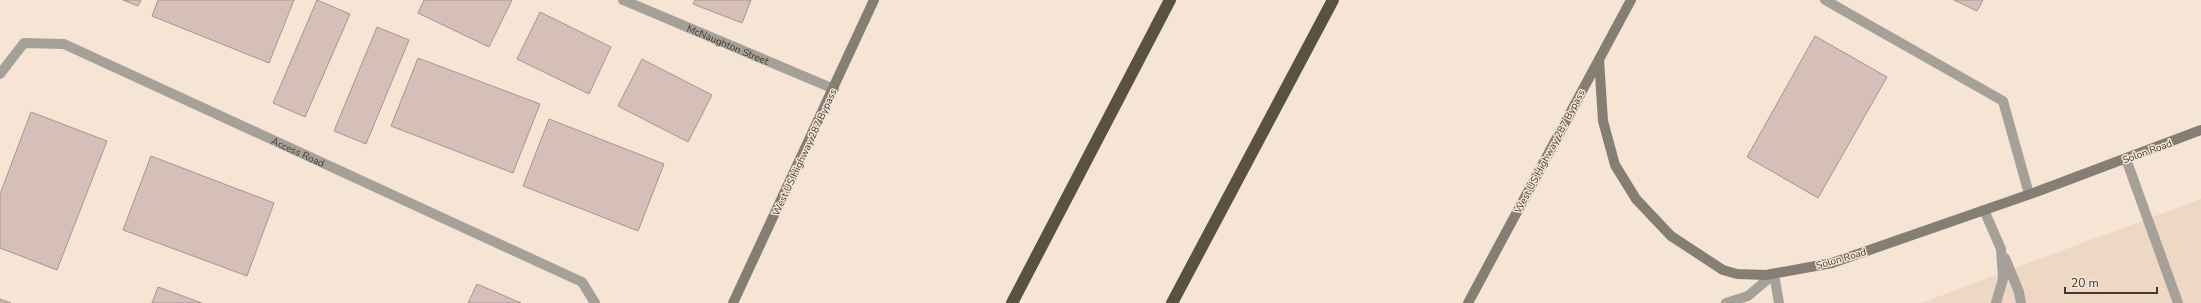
<svg xmlns="http://www.w3.org/2000/svg" width="2201" height="303" viewBox="0 0 2201 303" font-family="'Nunito Sans',sans-serif">
	<rect width="100%" height="100%" fill="#f6e4d5"/>
	<path fill="#efd8c3" d="M2201 199V303H1921Z"/>
	<path fill="#d6bfb8" stroke="#aa948d" d="M123 0H141L138 6Z
		M158 0H294L269 63 152 16Z
		M317 0 350 14 305 117 273 103Z
		M424 0H512L489 47 418 13Z
		M695 0H751L742 23 693 4Z
		M1954 0H1983L1977 11Z
		M540 12 611 47 589 94 517 59Z
		M377 27 409 40 366 144 334 131Z
		M1815 36 1887 77 1818 198 1747 157Z
		M418 58 540 104 513 173 391 126Z
		M642 59 712 95 688 142 618 106Z
		M31 112 107 141 57 270 0 248V194Z
		M549 119 664 164 638 231 523 186Z
		M151 156 274 203 247 276 123 230Z
		M477 284 521 303H468Z
		M158 287 202 303H152Z
		M0 299 11 303H0Z"/>
	<g fill="none" stroke-linecap="round" stroke-linejoin="round">
		<g stroke="#a5a199" stroke-width="10">
			<path d="M1825 0 2003 101 2029 194"/>
			<path id="s1" d="M0 74 24 43 64 44 582 282 595 303"/>
			<path d="M2126 159 2178 303"/>
			<path d="M1984 210 2001 249 2003 279 1996 303"/>
			<path d="M2005 258 2019 292 2021 303"/>
		</g>
		<g stroke="#a5a199" stroke-width="10">
			<path id="s2" d="M623 0 834 89"/>
			<path d="M1774 274 1779 303"/>
			<path d="M1726 303 1748 296 1774 274"/>
		</g>
		<path stroke="#857f73" stroke-width="10" d="M1599 59 1603 121 1615 165 1636 199 1671 236 1723 270 1737 274 1766 275 1832 263 2036 192 2201 130
			M733 303 874 0
			M1468 303 1631 0"/>
		<path stroke="#5a5241" stroke-width="12" d="M1012 303 1170 0
			M1172 303 1333 0"/>
	</g>
	<g text-anchor="middle" stroke-width="3" stroke-linejoin="round" paint-order="stroke">
		<g font-size="10" fill="#413a34" stroke="#f6e4d5">
			<text dy="4" stroke="none"><textPath href="#s2" startOffset="114">McNaughton Street</textPath></text>
			<text transform="translate(1549 151) rotate(-62)" y="4">West US Highway 287 Bypass</text>
			<text transform="translate(2147 151) rotate(-20)" y="4">Solon Road</text>
			<text dy="4" stroke="none"><textPath href="#s1" startOffset="337">Access Road</textPath></text>
			<text transform="translate(804 152) rotate(-65)" y="4">West US Highway 287 Bypass</text>
			<text transform="translate(1841 258) rotate(-16)" y="4">Solon Road</text>
		</g>
	</g>
	<path d="M2065 287v6h92v-6" fill="none" stroke="#413a34" stroke-width="2"/>
	<text x="2071" y="287" font-size="12" fill="#413a34" stroke="#f6e4d5" stroke-width="3" paint-order="stroke">20 m</text>
</svg>
